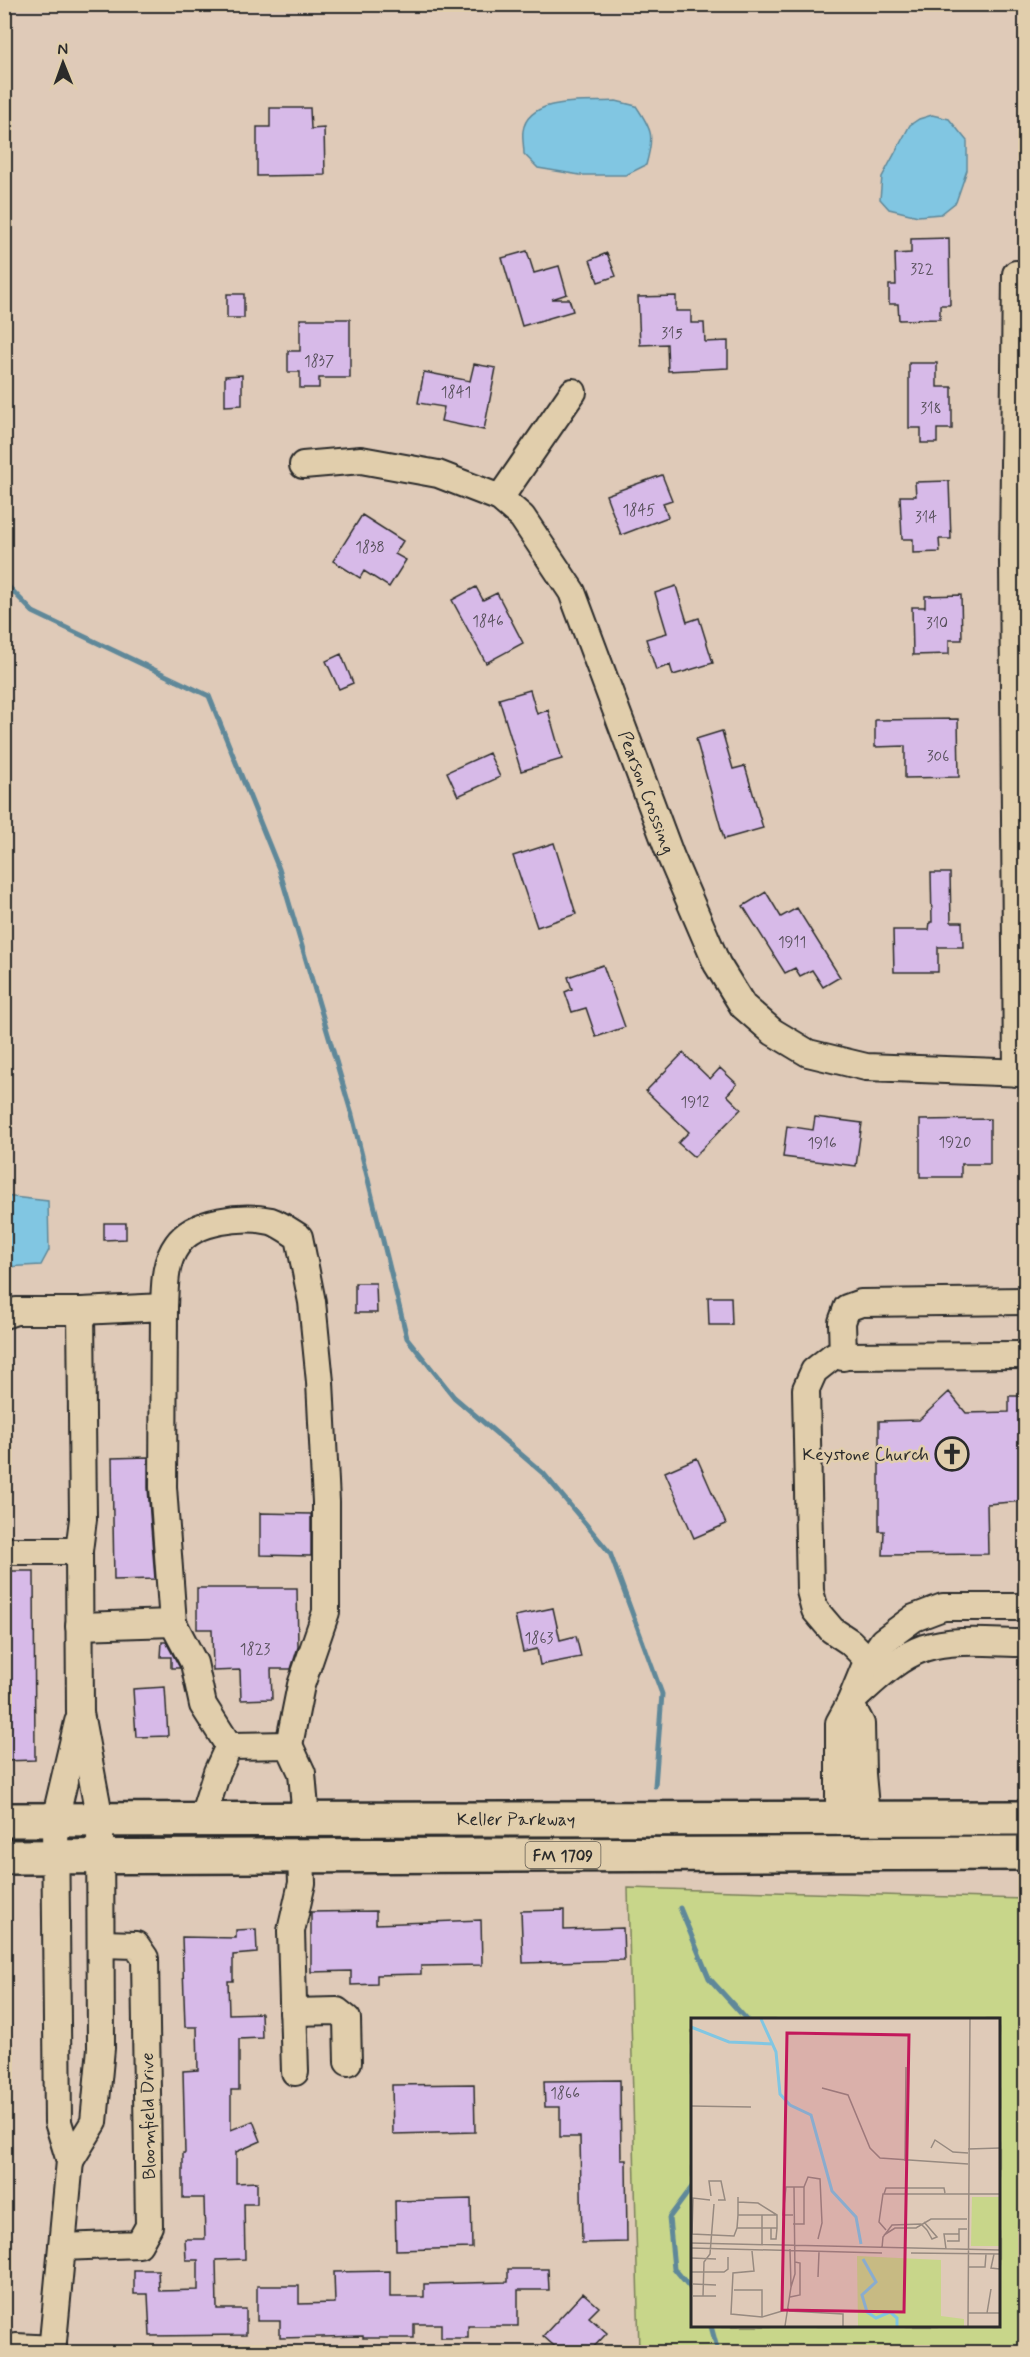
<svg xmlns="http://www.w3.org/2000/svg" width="1030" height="2357" viewBox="0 0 1030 2357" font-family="Mynerve,sans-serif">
	<rect width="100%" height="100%" fill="#dfcab8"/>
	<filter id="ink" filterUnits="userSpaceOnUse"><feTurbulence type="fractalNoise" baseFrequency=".0167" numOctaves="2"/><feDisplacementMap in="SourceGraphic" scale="12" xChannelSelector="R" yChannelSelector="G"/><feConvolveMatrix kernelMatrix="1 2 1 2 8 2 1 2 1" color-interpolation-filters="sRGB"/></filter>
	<g filter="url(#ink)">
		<path fill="#c8d68a" stroke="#7a805a" stroke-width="1.5" fill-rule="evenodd" d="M628 1888 1025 1899V2352H639ZM692 2020H998V2326H692Z"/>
		<path fill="#81c6e2" stroke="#5f8899" stroke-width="1.5" d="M616 101 636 106C653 131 654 136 646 165L626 175H580L538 168 524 154C524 147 522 138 523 131 528 95 589 103 616 101Z
			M932 115 949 119 967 141V170L956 202 941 214 918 216 889 209 880 199 882 177 910 125 919 119Z
			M4 1196 48 1201 49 1250 41 1265 5 1267Z"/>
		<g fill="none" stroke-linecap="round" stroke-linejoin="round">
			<path stroke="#5f8899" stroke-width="5" d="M4 582 33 612 209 696 279 869 352 1115 407 1338 454 1397 544 1474 610 1553 662 1694 655 1786
				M680 1908 709 1978 747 2020
				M692 2187 669 2218 674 2268 692 2290
				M711 2326 718 2352"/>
		</g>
		<path fill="#d7bae8" stroke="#2b2b2b" stroke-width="1.5" d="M270 108H310L311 129 324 128 325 175 257 176V127H270Z
			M949 238 950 305H940V319L899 320 898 304H889V285H896L895 254 911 253V239Z
			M527 251 534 273 559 266 567 294 552 299H569L573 311 522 326 502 258Z
			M607 253 616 276 598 282 590 260Z
			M227 294H244V318H227Z
			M676 296V311H691V323H704L705 342 728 341V368L668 371 667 344 640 345 638 297Z
			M300 319H350V378H319V388H300V372H288V351H300Z
			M909 363H937V387H952V429H937V443H921V428H909Z
			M474 364 496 368 484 430 441 421 444 407 418 403 424 372 470 381Z
			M242 375V405L225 406V376Z
			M662 475 672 500 663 503 668 517 621 535 606 495Z
			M949 481 951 539H939L940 552 913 553V539H902L900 496H916L915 482Z
			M362 515 403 541 395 554 406 560 389 587 364 571 360 578 333 561Z
			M676 586 687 622 699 618 713 663 673 675 670 665 656 670 646 639 667 633 655 593Z
			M476 587 483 600 497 593 523 643 486 663 452 600Z
			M961 595 962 640H949V654L913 655 912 607H925V596Z
			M341 654 353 683 339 689 326 661Z
			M530 690 537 714 548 710 562 759 521 771 499 699Z
			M958 719 959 777 905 778V746L875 747V720Z
			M722 731 733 769 745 766 763 828 724 839 696 739Z
			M489 753 500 777 458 796 447 772Z
			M554 843 576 914 537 927 513 856Z
			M931 873H950L951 922H962L963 947H938V972H894L893 930H929L930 922H932Z
			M766 892 781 917 797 908 840 977 823 987 812 970 800 976 795 968 785 973 743 906Z
			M603 965 625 1027 596 1037 586 1008 572 1012 565 992 572 989 568 977Z
			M683 1053 710 1079 720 1068 737 1084 727 1095 741 1109 694 1157 678 1143 689 1132 646 1091Z
			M815 1117 862 1123 856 1166 783 1157 787 1126 813 1130Z
			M990 1119V1164H961V1177H920V1120Z
			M104 1223H126V1239L104 1240Z
			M355 1283H376L377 1313H355Z
			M708 1297H731L732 1325H709Z
			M949 1392 966 1413 1009 1412V1396H1026V1501L987 1504 988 1554 883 1555 884 1531H879V1421L919 1420Z
			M148 1457V1488L155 1579 114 1580 112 1458Z
			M697 1458 726 1524 694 1538 665 1472Z
			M260 1513 311 1514V1556L260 1555Z
			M4 1571H34L35 1760 4 1761Z
			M197 1588H297L298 1647 291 1669H271L272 1699 241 1700 240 1670 213 1671 212 1629H197Z
			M553 1608 560 1640 576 1636 581 1657 540 1665 537 1649 523 1652 515 1616Z
			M162 1642H166L180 1668H171V1657H161Z
			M165 1687 168 1736 136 1737 133 1689Z
			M564 1910V1930L623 1928 624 1960 523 1963 521 1911Z
			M376 1911V1924L481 1920 482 1965 421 1966V1974L377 1975V1984L351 1985V1971L311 1972V1912Z
			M256 1929 257 1953 233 1955V1981H228L229 2014 261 2013 262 2038 239 2039V2090H231V2130L253 2121 261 2141 236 2152V2183L257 2182V2204H244L245 2259 216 2260 217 2309H246V2335L150 2336 148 2294H134V2270H158L159 2291 198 2290V2260H186L185 2239H205L204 2198H183V2153H185L183 2071 198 2070 197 2027H185L182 1937 236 1938V1930Z
			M620 2080 621 2160H626L627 2242 582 2243 580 2137H560V2107H545L544 2081Z
			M474 2084 475 2132 393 2134 392 2085Z
			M471 2199 472 2248 396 2250 395 2201Z
			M508 2269H548L549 2290H518V2326H468V2338H441V2324H414V2338H363V2336L280 2338V2321H257V2286H299V2304L335 2303 334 2272 390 2271V2297H424V2284L508 2282Z
			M583 2293 599 2307 589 2317 607 2333 589 2352H561L543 2336Z"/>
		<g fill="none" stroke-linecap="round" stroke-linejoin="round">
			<g stroke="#2b2b2b" stroke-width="30">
				<g id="minor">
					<path d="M1016 274 1013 561 1017 1073"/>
					<path id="s1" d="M303 465 361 460 438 474 500 498 522 517 572 592 671 857 717 964 743 1006 773 1032 808 1053 866 1067 1026 1073"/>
					<path d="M500 498 573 392"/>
					<path d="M164 1307C165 1286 164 1263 177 1245 194 1220 243 1215 271 1221 280 1224 291 1232 299 1237L312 1302 320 1382 326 1502V1612L301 1685 289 1745"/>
					<path d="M4 1315 16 1311H81L83 1519 79 1551 80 1713 100 1820 101 2048 94 2122 70 2161"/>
					<path d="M843 1357 842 1322 847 1308 861 1303 1026 1301"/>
					<path d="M4 1551H79"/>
					<path d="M173 1623 194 1663 203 1705 229 1746"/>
					<path d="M79 1626 173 1623 163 1487 164 1307 81 1311"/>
					<path d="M869 1661 850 1642 832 1630 815 1610 810 1591 806 1389 814 1371 833 1356 1026 1355"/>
					<path d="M857 1696C877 1678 898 1657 924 1648 955 1638 993 1643 1026 1643"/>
					<path d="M850 1703 861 1724 862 1774 866 1818"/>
					<path d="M839 1818V1723L850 1703 864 1669 883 1641 914 1618 943 1607H1026"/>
					<path d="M202 1820 217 1772 229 1746 289 1745 302 1773 306 1820"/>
					<path d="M293 2012 337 2011 347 2019 348 2062"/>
					<path d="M295 2072 291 1931 302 1883 301 1856"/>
					<path d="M62 2247 139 2244 149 2226 145 1958 136 1945 102 1944"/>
					<path d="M4 2350 16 2347 53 2349"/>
					<path d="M52 2352 70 2161 58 2122 55 1820 78 1722"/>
				</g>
			</g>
			<g stroke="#2b2b2b" stroke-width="38">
				<g id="major">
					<path id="s2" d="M4 1820 1026 1818"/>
					<path d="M4 1857 1026 1853"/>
				</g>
			</g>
			<use href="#minor" stroke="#e1ceac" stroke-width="26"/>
			<use href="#major" stroke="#e1ceac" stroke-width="33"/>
		</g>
	</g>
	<defs>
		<g id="church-ring" transform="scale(1.725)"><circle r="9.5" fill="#e1ceac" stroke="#2b2b2b" stroke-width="1.5"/><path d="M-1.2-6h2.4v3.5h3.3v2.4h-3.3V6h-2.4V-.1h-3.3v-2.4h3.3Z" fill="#2b2b2b"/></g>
	</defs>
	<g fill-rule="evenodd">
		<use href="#church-ring" x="952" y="1454"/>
	</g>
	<g text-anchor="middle" stroke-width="5" stroke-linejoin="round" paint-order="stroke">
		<g font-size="15" fill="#564f5a">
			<text x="922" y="274">322</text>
			<text x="672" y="338">315</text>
			<text x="319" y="366">1837</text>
			<text x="456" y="397">1841</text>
			<text x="931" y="413">318</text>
			<text x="639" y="515">1845</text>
			<text x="926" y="522">314</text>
			<text x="370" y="552">1838</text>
			<text x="488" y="626">1846</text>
			<text x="937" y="628">310</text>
			<text x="938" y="761">306</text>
			<text x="792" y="947">1911</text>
			<text x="695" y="1107">1912</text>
			<text x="955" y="1147">1920</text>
			<text x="822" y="1148">1916</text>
			<text x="539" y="1643">1863</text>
			<text x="255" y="1654">1823</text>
			<text x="565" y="2098">1866</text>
		</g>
		<rect fill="#e1ceac" stroke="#625c52" stroke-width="1.5" x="525.5" y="1842" width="75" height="26" rx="4.5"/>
		<g font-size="16" font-weight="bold" fill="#2b2b2b">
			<text x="563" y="1861">FM 1709</text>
		</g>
		<g font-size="18" fill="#2b2b2b" stroke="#e1ceac">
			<text dy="6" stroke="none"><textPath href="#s1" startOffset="536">Pearson Crossing</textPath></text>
			<text dy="6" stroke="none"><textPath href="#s2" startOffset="512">Keller Parkway</textPath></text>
			<text transform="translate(148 2116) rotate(-91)" y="6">Bloomfield Drive</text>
		</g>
		<g font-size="18" fill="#2b2b2b" stroke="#e1ceac" text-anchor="end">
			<text x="929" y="1460">Keystone Church</text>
		</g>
	</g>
	<g transform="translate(691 2018)">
		<rect width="309" height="309" fill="#dfcab8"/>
		<path d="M281 179H309V228H280ZM166 238 250 242V298L273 301V308H167Z" fill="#c8d68a"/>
		<path fill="none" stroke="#81c6e2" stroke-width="3" d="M70 1 85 34 89 76 99 87 120 97 141 173 165 199 170 226M0 9 38 24 82 26M172 241 185 264 171 277 176 294 185 300 199 294 206 300V308"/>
		<path fill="none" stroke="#978a80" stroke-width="1.5" d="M131 70 157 77 179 130 189 140 277 146M0 88 60 89M240 130 244 122 262 134 277 135M277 131 309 130M214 143 215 49M113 169 117 159 129 161 131 205 127 221M193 176 195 170H253L254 175M20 178 18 163H30L34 182H27M47 179V197H86M19 182 2 180 1 216 43 218 46 210M47 197 46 210H86V197L67 185 47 184M233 204 246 219 241 221 236 212M102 206H113V169H103M80 210V221H85L86 210M195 212 188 204 192 176H309M193 217 204 210H225L240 201H276M256 223H268V216M0 225 309 232M71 227V197M0 230 191 235M191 230 192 219 201 207 230 206 236 212M255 231 253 216H268V211H276M61 233 63 253 42 255 40 296 71 299 98 291M220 235 309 236M303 236 300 250 309 251M0 240 25 241M277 249H294L295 236M0 254H33L37 251V239M127 259 128 234M2 266 25 267M100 269 104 256 103 169H95L92 197H102M43 272H71V299M2 278H25M12 278 13 244 19 236 23 186M99 279 109 277V245L104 244M98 293 152 296V308M277 295H309M296 295 300 271M94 308 100 269 99 231M277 308 279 1"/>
		<path fill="#c2185b" fill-opacity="0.15" stroke="#c2185b" stroke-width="3" d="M96 15 218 17 213 294 91 292Z"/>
		<rect width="309" height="309" fill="none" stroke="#2b2b2b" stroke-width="3"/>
	</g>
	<rect width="1030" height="2357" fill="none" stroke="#e1ceac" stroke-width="24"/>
	<rect x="12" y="12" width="1006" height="2333" fill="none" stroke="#2b2b2b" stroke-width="2" filter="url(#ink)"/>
	<g transform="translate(63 63) rotate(359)" stroke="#e1ceac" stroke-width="4.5" paint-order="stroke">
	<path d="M0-4.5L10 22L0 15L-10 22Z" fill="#2b2b2b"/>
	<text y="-9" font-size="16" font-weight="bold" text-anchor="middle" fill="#2b2b2b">N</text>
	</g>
</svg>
